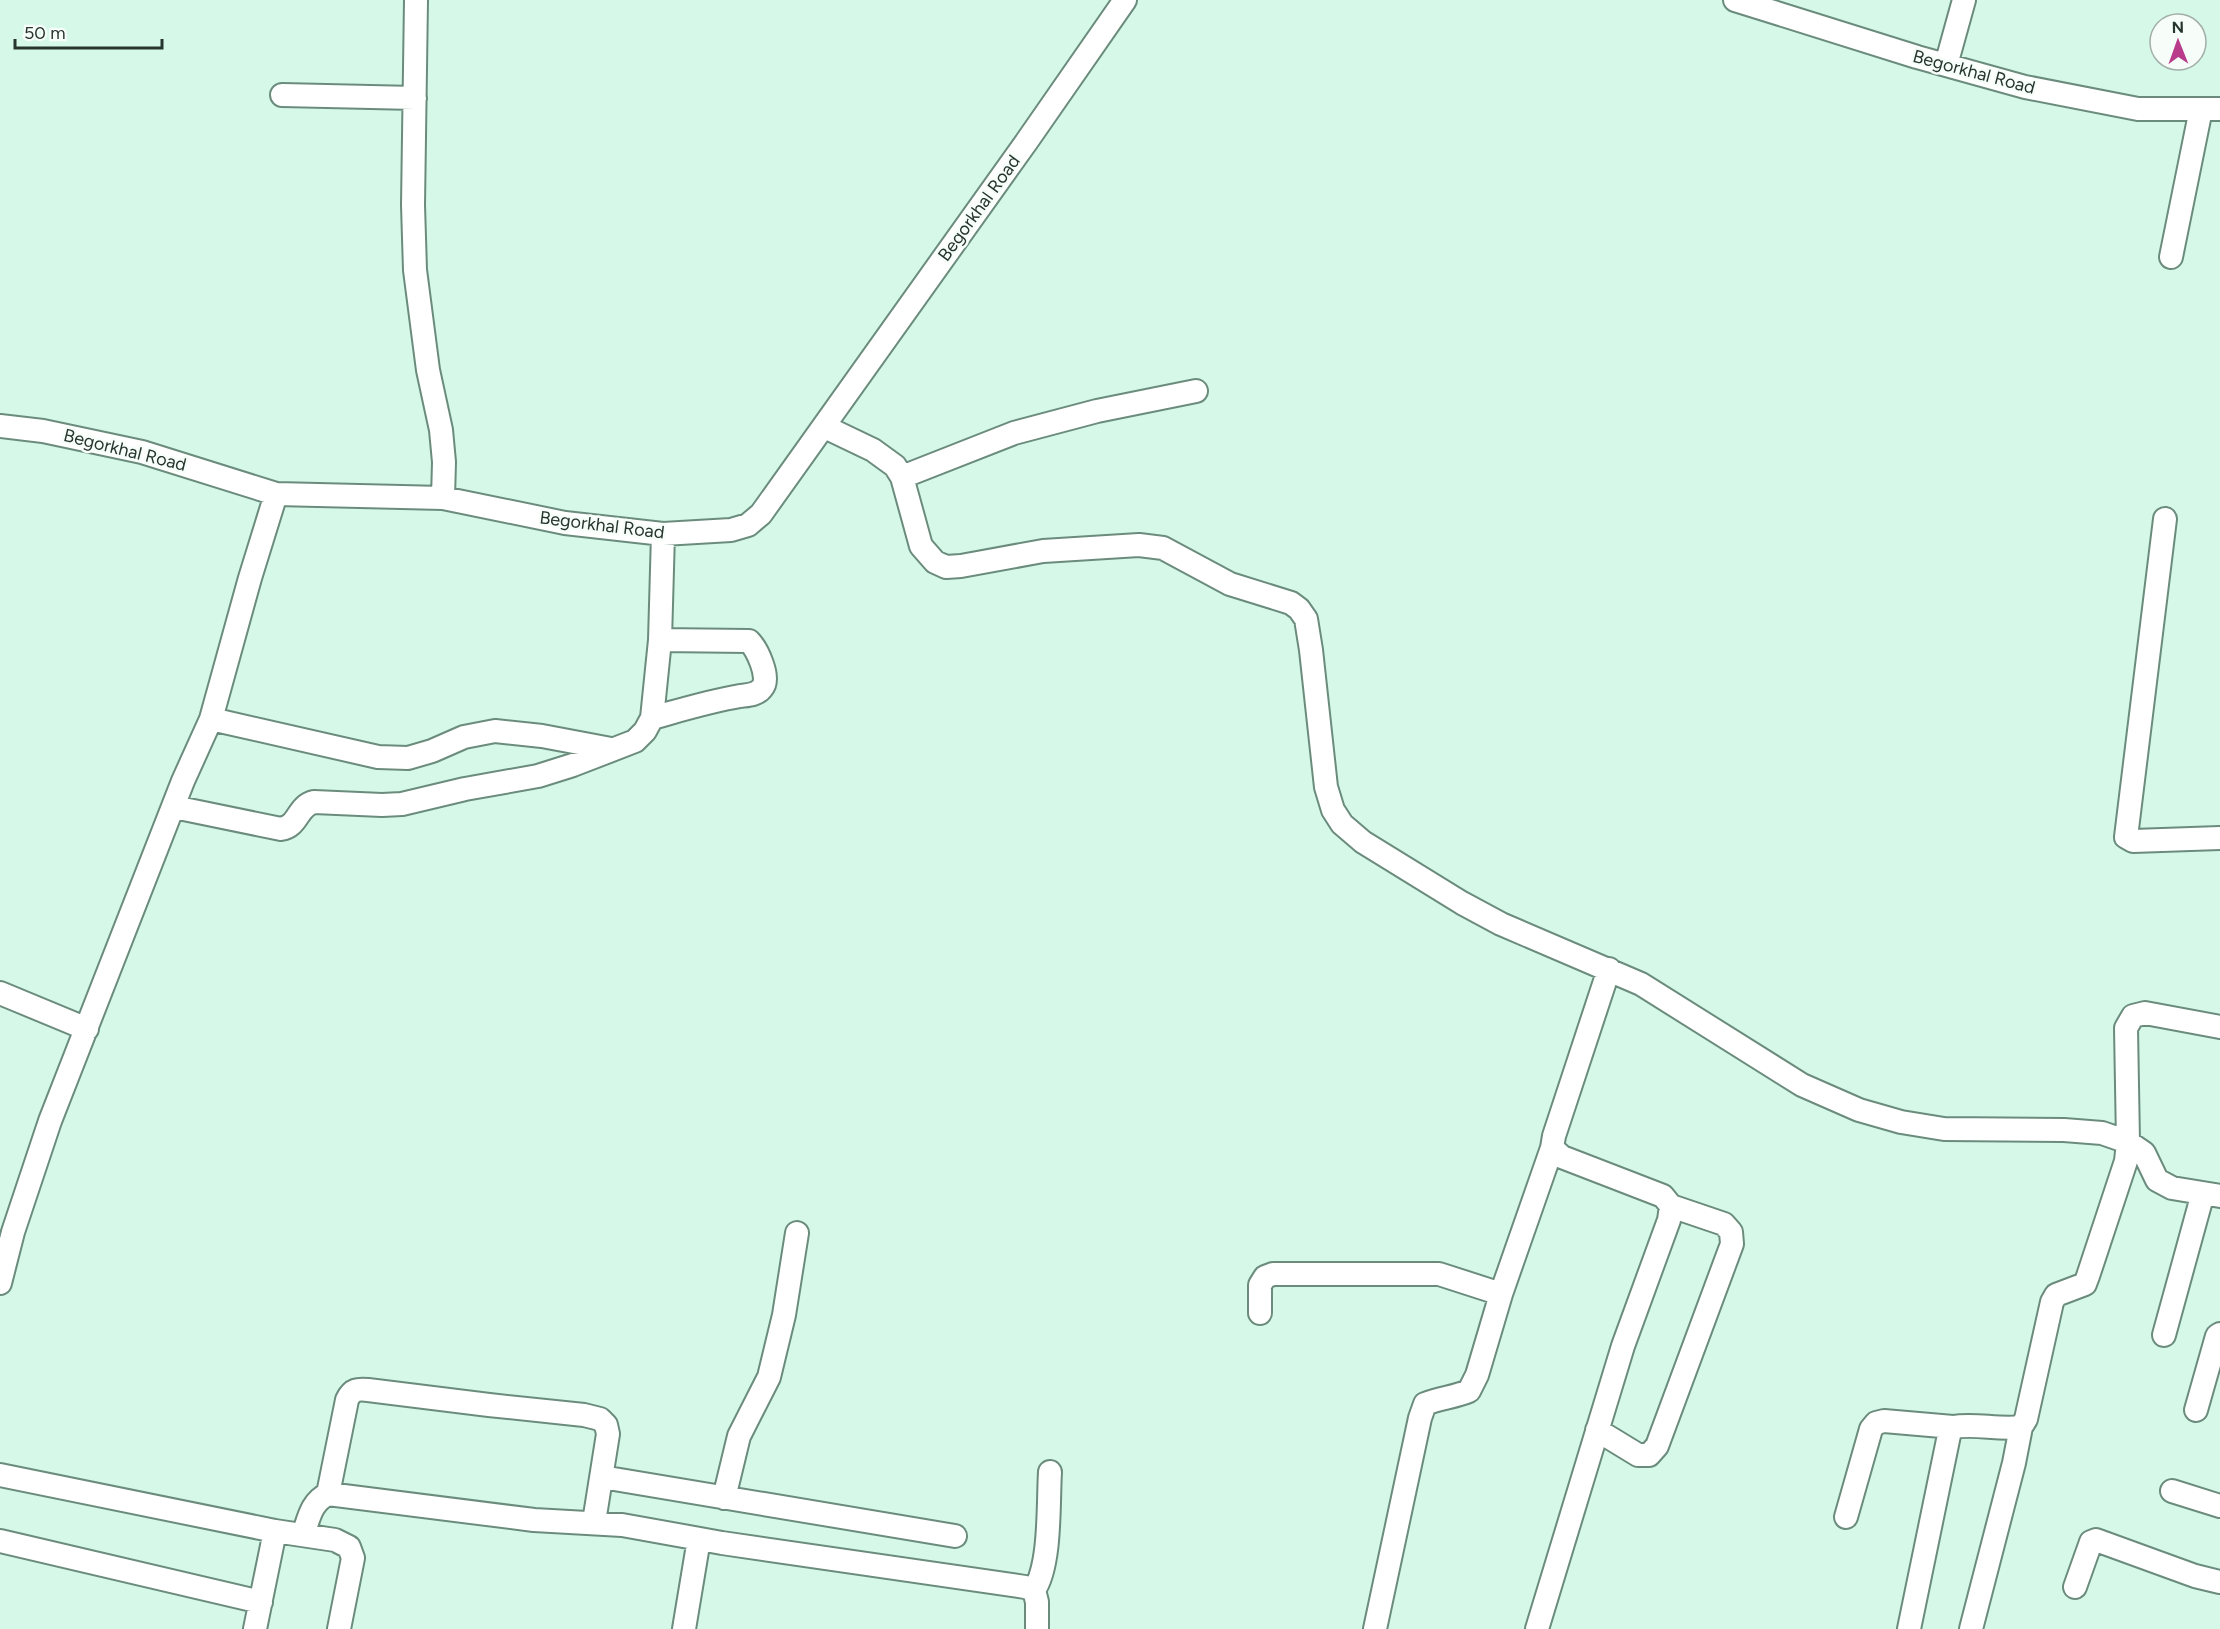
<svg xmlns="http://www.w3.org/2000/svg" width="2220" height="1629" viewBox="0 0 2220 1629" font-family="Figtree,sans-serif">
	<rect width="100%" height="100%" fill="#d5f8e8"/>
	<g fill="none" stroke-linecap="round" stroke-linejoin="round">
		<g stroke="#6b8c7d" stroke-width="26">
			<path id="minor" d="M416 0 413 205 415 270 428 370 441 430 444 462 443 498
				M1735 0 1917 57 2025 87 2138 109H2220
				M1946 65 1964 0
				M282 95 415 98
				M2171 257 2201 109
				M0 426 43 431 142 452 276 494 443 498 565 523 663 534 731 530 748 525 761 514 1027 141 1125 0
				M825 427 873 450 895 466 902 477 921 546 935 562 946 567 961 566 1043 551 1139 545 1163 548 1230 584 1291 603 1299 609 1306 619 1311 650 1326 787 1333 810 1342 824 1363 842 1462 903 1501 924 1641 984 1802 1085 1859 1110 1901 1122 1944 1129 2064 1130 2102 1133 2128 1142 2144 1153 2157 1180 2172 1188 2220 1196
				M902 477 1014 433 1097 411 1196 391
				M2165 519 2126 837 2133 841 2220 838
				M652 718C681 710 710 701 740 696 747 695 757 695 762 688 771 678 757 649 749 641L660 640
				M211 719 378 757 408 758 432 751 464 737 495 731 542 736 611 749
				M174 807 281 829C299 826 297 806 314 802L382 805 402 804 465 789 538 776 573 765 635 741 645 731 652 718 660 640 663 534
				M0 993 87 1029
				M0 1283 13 1232 50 1121 183 781 211 719 250 578 276 494
				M1260 1313V1285L1265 1277 1273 1274H1439L1501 1294
				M2164 1335 2203 1193
				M2196 1410 2217 1336 2220 1334
				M1597 1430 1638 1455H1649L1657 1446 1732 1244 1731 1232 1724 1224 1671 1206
				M0 1475 275 1531 335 1540 349 1547 353 1558 339 1629
				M602 1477 955 1536
				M2172 1491 2220 1506
				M328 1494 347 1400C352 1389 358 1389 368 1390L489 1405 584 1415 600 1419 606 1425 608 1434 594 1522
				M724 1498 739 1436 769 1377 784 1315 797 1233
				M1846 1517 1871 1429 1876 1423 1884 1421 1953 1427
				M303 1535C309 1518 311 1502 328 1494L534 1520 622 1525 722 1543 1025 1587 1034 1590 1037 1602V1629
				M0 1541 261 1602
				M2075 1587 2091 1542 2096 1540 2195 1576 2220 1582
				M1034 1590C1051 1565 1048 1504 1050 1472
				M255 1629 275 1531
				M684 1629 699 1539
				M1375 1629 1420 1418 1425 1404C1440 1398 1455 1397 1469 1391L1477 1375 1501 1294 1552 1148
				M1537 1629 1623 1346 1669 1220 1671 1206 1663 1196 1562 1157 1552 1148 1554 1136 1609 969
				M1909 1629 1949 1435 1953 1427C1975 1423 1998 1430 2021 1427L2026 1419 2052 1302 2056 1295 2085 1284 2088 1276 2126 1161 2128 1142 2126 1028 2133 1016 2145 1013 2220 1027
				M1971 1629 2014 1463 2021 1427"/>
		</g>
		<use href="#minor" stroke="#fff" stroke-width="22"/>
	</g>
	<g text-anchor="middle" stroke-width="5" stroke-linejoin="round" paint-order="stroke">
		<g font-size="18" fill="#27352f" stroke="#f7fefa">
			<text transform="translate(1974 72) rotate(15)" y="6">Begorkhal Road</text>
			<text transform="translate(979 208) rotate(-54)" y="6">Begorkhal Road</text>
			<text transform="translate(125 450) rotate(14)" y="6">Begorkhal Road</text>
			<text transform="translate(602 525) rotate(7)" y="6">Begorkhal Road</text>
		</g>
	</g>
	<g transform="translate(2178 42) rotate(359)"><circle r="28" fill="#f7fefa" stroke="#a4aea9" stroke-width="1.5"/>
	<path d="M0-4.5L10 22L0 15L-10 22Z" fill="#b93c8b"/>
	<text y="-9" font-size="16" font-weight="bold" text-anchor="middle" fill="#27352f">N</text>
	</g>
	<path d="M15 39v9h147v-9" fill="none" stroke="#27352f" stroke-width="3"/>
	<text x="24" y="39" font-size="18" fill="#27352f" stroke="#f7fefa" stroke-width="4.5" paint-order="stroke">50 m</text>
</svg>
